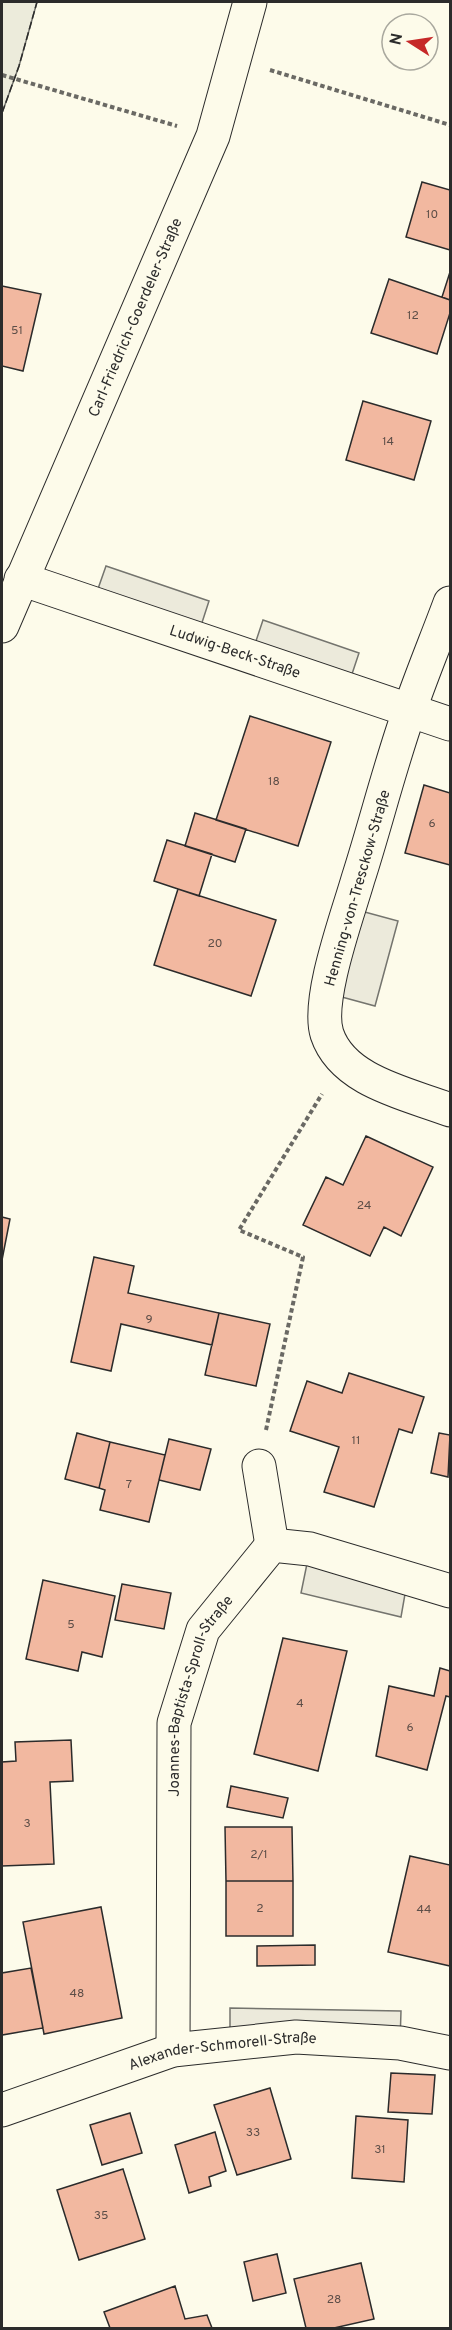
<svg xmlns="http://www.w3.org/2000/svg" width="452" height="2330" viewBox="0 0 452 2330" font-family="Overpass,sans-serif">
	<rect width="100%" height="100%" fill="#fdfbea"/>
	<path fill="#ecebdb" stroke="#74746e" stroke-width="1.5" d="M2 2H37L19 66 2 113Z"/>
	<path fill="#eceadb" stroke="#74746e" stroke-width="1.5" d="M106 566 209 601 197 638 93 603Z
		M263 620 359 653 347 689 251 656Z
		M350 908 398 921 375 1006 327 993Z
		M310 1549 408 1577 401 1617 301 1593Z
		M230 2008 401 2011 400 2043 230 2044Z"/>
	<path fill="#f2b8a0" stroke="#2b2b2b" stroke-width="1.5" d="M422 182 450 190V250L406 237Z
		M450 272V300L442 297Z
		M389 279 450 300V313L437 354 371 333Z
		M2 286 41 294 23 371 2 366Z
		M363 401 431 421 414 480 346 460Z
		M250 716 331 742 298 846 216 820Z
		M424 785 450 793V865L405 853Z
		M195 813 246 829 235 862 185 846Z
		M167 840 212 854 199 896 154 881Z
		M178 889 276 920 251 996 154 965Z
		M366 1136 433 1167 401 1236 384 1227 370 1256 303 1225 326 1177 343 1185Z
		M2 1217 10 1219 2 1260Z
		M94 1257 134 1266 128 1293 219 1313 212 1345 121 1324 111 1371 71 1362Z
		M219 1313 270 1324 256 1386 205 1375Z
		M349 1373 424 1397 412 1433 399 1429 374 1507 324 1492 339 1447 290 1431 307 1381 342 1393Z
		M77 1433 110 1442 99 1488 65 1479Z
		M439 1433 450 1435 448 1477 431 1473Z
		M169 1439 211 1449 200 1490 159 1480Z
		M110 1442 165 1455 149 1522 100 1510 105 1490 99 1488Z
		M43 1580 115 1596 102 1657 82 1652 78 1671 26 1659Z
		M122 1584 171 1593 164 1629 115 1620Z
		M283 1638 347 1651 318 1771 254 1754Z
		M440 1668 450 1671V1697L446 1696 427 1770 376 1756 389 1686 434 1696Z
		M71 1740 73 1781 50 1782 54 1864 2 1866V1762L16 1761 15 1742Z
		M231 1786 288 1798 283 1818 227 1807Z
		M225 1827H292L293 1881H226Z
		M410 1856 450 1865V1966L388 1952Z
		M226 1881H293V1936H226Z
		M101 1907 122 2018 44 2034 23 1922Z
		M315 1945V1965L257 1966V1946Z
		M31 1968 43 2028 2 2035V1973Z
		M391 2073 435 2075 432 2114 388 2112Z
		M270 2088 291 2159 237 2175 214 2105Z
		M130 2113 142 2153 102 2165 90 2125Z
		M356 2116 408 2120 404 2182 352 2178Z
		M215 2132 226 2171 209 2177 211 2186 189 2193 175 2145Z
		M123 2169 145 2239 79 2260 57 2190Z
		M277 2254 286 2293 253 2301 244 2262Z
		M361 2263 374 2319 334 2328H306L294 2279Z
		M175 2286 185 2319 207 2315 212 2328H110L104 2312Z"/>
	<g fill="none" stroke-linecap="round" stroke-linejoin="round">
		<g stroke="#2b2b2b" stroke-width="35">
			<g id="minor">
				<path id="s1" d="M21 579 450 724"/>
				<path d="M450 603C437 638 422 674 410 709 390 765 376 823 358 879 348 914 316 1000 327 1034 343 1082 409 1094 450 1110"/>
				<path id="s2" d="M2 626 213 136 250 2"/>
				<path d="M259 1466 272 1545"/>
				<path id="s3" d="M173 2050 174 1723 203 1630 272 1545 310 1549 450 1591"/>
				<path id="s4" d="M2 2110 173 2050 296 2037 400 2043 450 2053"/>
			</g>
		</g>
		<path stroke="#6a6964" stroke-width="4" stroke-dasharray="4.5 3" stroke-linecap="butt" d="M270 70 450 125
			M2 75 177 126
			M266 1430 303 1257 239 1230 322 1094"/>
		<use href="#minor" stroke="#fdfbea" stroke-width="33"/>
		<path stroke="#2b2b2b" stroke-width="1.5" stroke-dasharray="8 3" stroke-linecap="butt" d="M2 113 19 66 37 2"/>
	</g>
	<g text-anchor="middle" stroke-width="4.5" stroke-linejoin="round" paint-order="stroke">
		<g font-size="12" fill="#5d4e48">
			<text x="432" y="218">10</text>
			<text x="413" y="319">12</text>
			<text x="17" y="334">51</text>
			<text x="388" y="445">14</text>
			<text x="274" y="785">18</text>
			<text x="432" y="827">6</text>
			<text x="215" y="947">20</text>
			<text x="364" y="1209">24</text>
			<text x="149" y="1323">9</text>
			<text x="356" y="1444">11</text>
			<text x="129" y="1488">7</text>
			<text x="71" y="1628">5</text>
			<text x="300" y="1707">4</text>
			<text x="410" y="1731">6</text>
			<text x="27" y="1827">3</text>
			<text x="259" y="1858">2/1</text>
			<text x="260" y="1912">2</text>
			<text x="424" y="1913">44</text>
			<text x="77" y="1997">48</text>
			<text x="253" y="2136">33</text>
			<text x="380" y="2153">31</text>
			<text x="101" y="2219">35</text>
			<text x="334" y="2303">28</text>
		</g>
		<g font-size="15" fill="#2b2b2b" stroke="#fdfbea">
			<text dy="5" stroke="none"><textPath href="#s2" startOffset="336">Carl-Friedrich-Goerdeler-Straße</textPath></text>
			<text dy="5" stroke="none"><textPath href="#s1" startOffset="226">Ludwig-Beck-Straße</textPath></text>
			<text transform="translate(357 888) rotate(-74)" y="5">Henning-von-Tresckow-Straße</text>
			<text dy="5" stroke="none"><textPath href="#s3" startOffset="360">Joannes-Baptista-Sproll-Straße</textPath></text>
			<text dy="5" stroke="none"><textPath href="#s4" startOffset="230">Alexander-Schmorell-Straße</textPath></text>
		</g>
	</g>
	<rect width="452" height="2330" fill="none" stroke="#2b2b2b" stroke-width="6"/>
	<g transform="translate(410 42) rotate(282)"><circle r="28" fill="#fdfbea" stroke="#a9a89e" stroke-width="1.5"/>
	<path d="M0-4.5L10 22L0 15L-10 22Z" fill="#c62828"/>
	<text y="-9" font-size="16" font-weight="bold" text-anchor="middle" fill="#2b2b2b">N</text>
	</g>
</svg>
